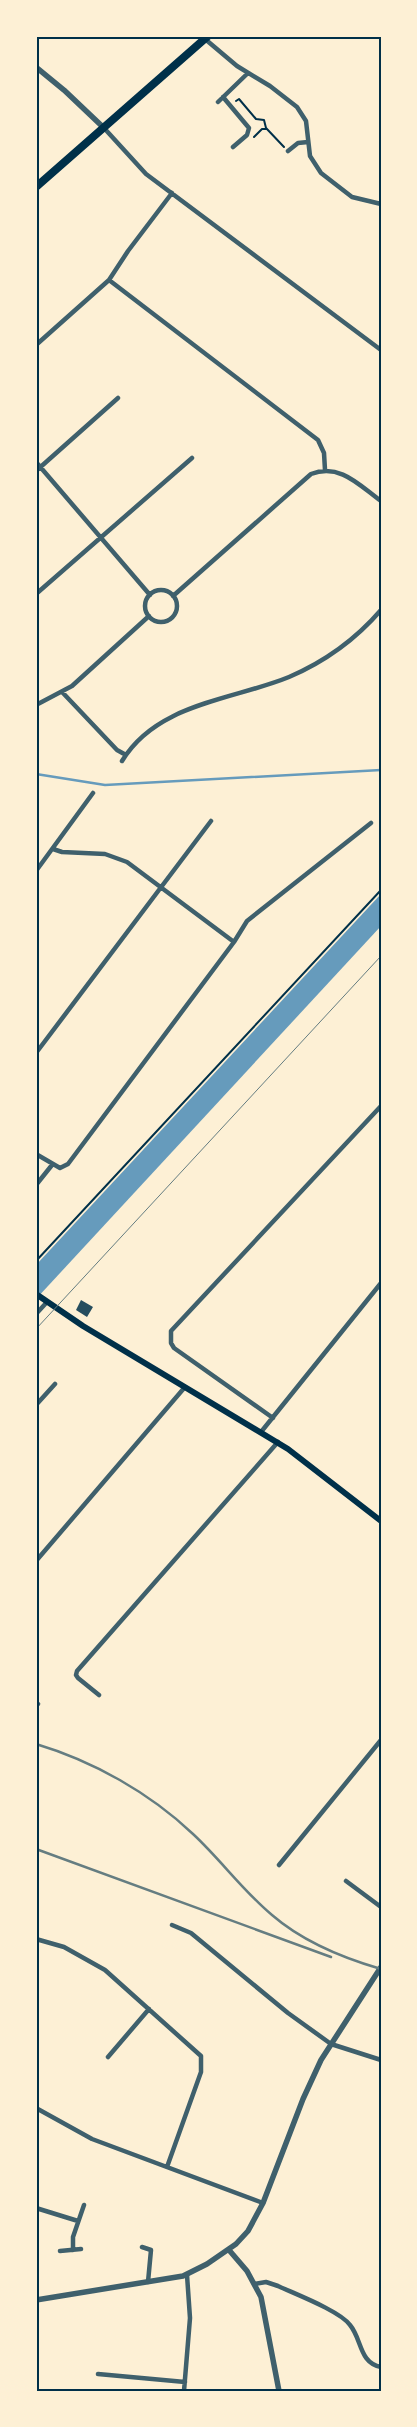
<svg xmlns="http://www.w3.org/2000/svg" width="417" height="2427" viewBox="0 0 417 2427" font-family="'Golos Text',sans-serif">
	<rect width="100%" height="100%" fill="#fdf0d5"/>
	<path fill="#669bbc" d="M381 894V926L36 1299V1265Z"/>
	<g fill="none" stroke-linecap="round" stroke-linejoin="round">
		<path stroke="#669bbc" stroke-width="2.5" d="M36 774 105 785 381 770"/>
	</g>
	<path fill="#264d5e" d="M81 1300 93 1307 87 1317 76 1310Z"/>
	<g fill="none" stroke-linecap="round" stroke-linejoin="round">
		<path stroke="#003049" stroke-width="2" d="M236 101 239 99 256 119 264 120 266 128 284 147
			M254 137 262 129H266
			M36 1261 381 890"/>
		<path stroke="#3f606c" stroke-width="4.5" d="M205 39 237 66 270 86 297 107 306 121 310 156 321 173 352 197 381 204
			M223 97 249 128 247 135 233 147
			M218 102 248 73
			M104 128 146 174 381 350
			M288 151 298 143 308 142
			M109 280 318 440 324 453 325 470
			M36 345 109 280 128 251 172 193
			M36 462 150 595
			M36 471 118 398
			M145 606a16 16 0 1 1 32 0a16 16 0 1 1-32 0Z
			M36 594 192 458
			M173 596 311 474C340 463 359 485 381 501
			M63 693 117 750 126 755
			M36 705 72 686 149 616
			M122 761C157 703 233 700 289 677 324 662 356 639 381 610
			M53 849 62 852 105 854 127 862 234 942
			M36 871 93 793
			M36 1053 211 821
			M36 1154 60 1168 68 1164 234 942 247 921 371 823
			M36 1185 52 1165
			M36 1314 47 1302
			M36 1405 55 1384
			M273 1418 174 1348 171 1343V1331L381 1106
			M261 1432 381 1283
			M36 1561 185 1387
			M99 1695 78 1678 76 1675 77 1671 278 1442
			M36 1703 38 1704
			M279 1865 381 1740
			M346 1881 381 1907
			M172 1925 191 1933 288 2013 331 2044 381 2060
			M36 1939 64 1947 105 1970 201 2056V2072L167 2167
			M108 2057 149 2009
			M36 2108 92 2139 263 2203
			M36 2208 78 2221
			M142 2247 151 2250 148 2282
			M73 2250V2237L84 2205
			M60 2251 81 2249
			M254 2284 266 2282 278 2286C295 2294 340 2311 350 2325 362 2339 359 2363 381 2367
			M98 2374 185 2382
			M184 2391 190 2318 187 2275"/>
		<path stroke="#3f606c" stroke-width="5.5" d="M36 67 64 90 104 128
			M229 2250 247 2271 261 2297 279 2391
			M36 2300 183 2276 207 2264 236 2244 248 2231 263 2203 303 2099 321 2060 381 1967"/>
		<path stroke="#003049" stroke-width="6" d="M36 1294 83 1326 288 1449 381 1521"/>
		<path stroke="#003049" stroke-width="8" d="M36 187 208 36"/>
		<path stroke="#657d81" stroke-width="1" d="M36 1329 381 956"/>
		<path stroke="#657d81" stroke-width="2.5" d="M36 1744C93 1761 150 1793 193 1834 221 1860 243 1891 272 1915 302 1941 343 1958 381 1969
			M36 1849 331 1957"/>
	</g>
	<rect width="417" height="2427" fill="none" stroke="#fdf0d5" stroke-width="75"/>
	<rect x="38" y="38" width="342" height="2352" fill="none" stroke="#003049" stroke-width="2"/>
</svg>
